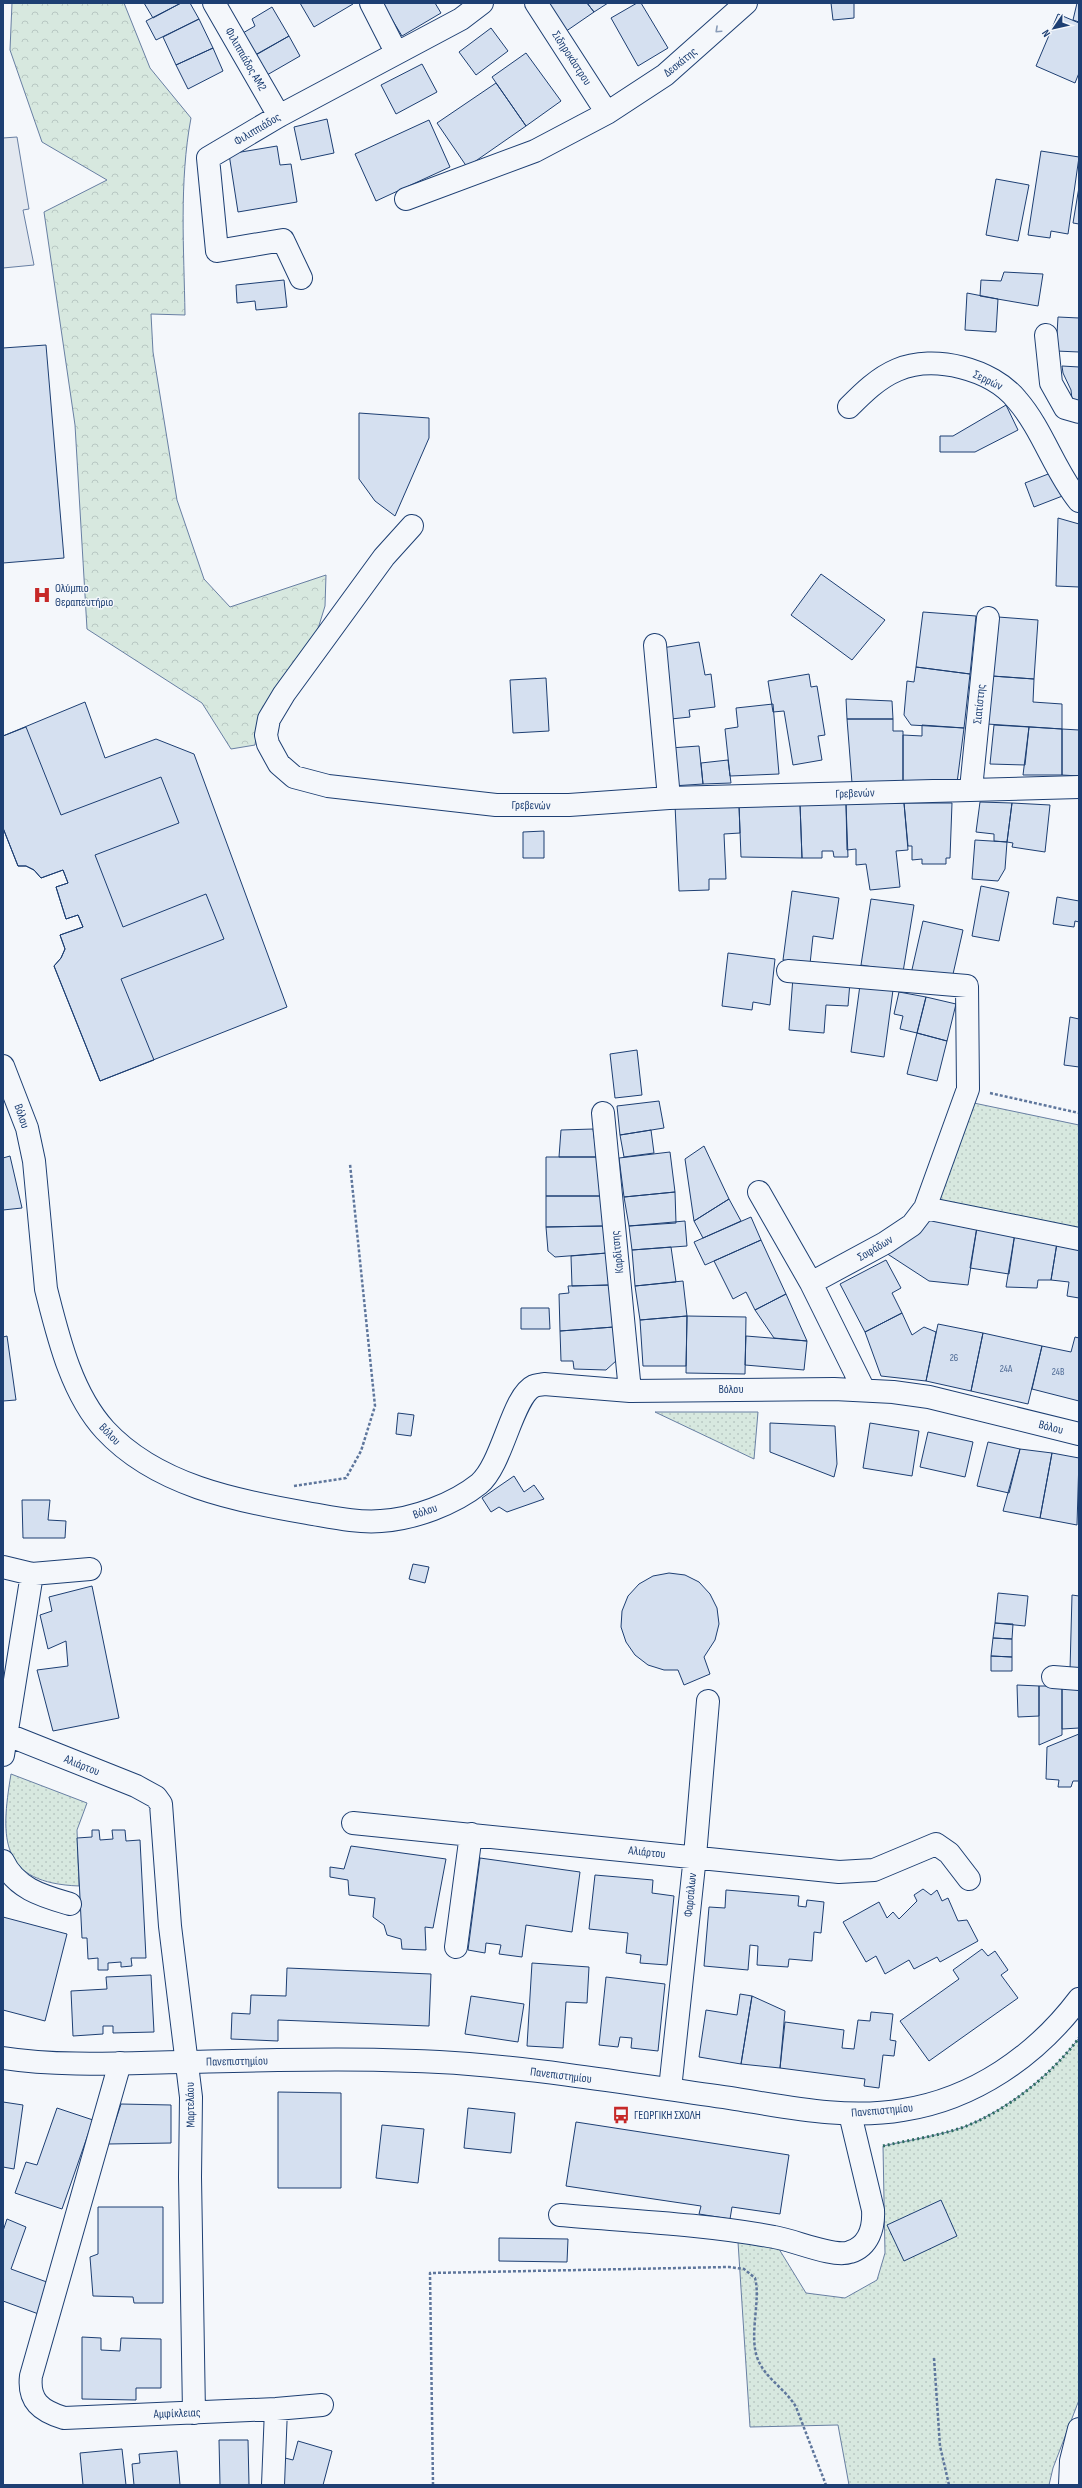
<svg xmlns="http://www.w3.org/2000/svg" width="1082" height="2488" viewBox="0 0 1082 2488" font-family="'Sofia Sans Condensed',sans-serif">
	<defs>
		<pattern id="forest-crowns" width="20" height="18" patternUnits="userSpaceOnUse"><rect width="20" height="18" fill="#d7e8df"/><path d="M2 6a3 3 0 1 1 6 0M12 15a3 3 0 1 1 6 0" fill="none" stroke="#b8c8c3"/></pattern>
		<pattern id="park-dots" width="8" height="8" patternUnits="userSpaceOnUse"><rect width="8" height="8" fill="#d7e8df"/><path d="M2 2h.1M6 6h.1" fill="none" stroke="#b8c8c3" stroke-width="1.8" stroke-linecap="round"/></pattern>
	</defs>
	<rect width="100%" height="100%" fill="#f4f7fb"/>
	<path fill="url(#forest-crowns)" stroke="#687fa3" d="M12 3H124L150 68 191 118C179 182 184 249 185 315L151 314 153 352 177 500 204 579 230 607 326 575 325 606 317 632 259 715 255 745 231 749 202 703 87 629 75 425 44 212 107 180 42 142 10 50Z"/>
	<path fill="url(#park-dots)" stroke="#687fa3" d="M969 1102 1079 1125V1231L937 1202Z
		M655 1412H758L754 1459Z
		M11 1774 87 1803 77 1830 79 1886C0 1883 0 1840 11 1774Z
		M1079 2038V2400L1053 2468 1049 2485H849L838 2425 750 2427 738 2242 779 2249 806 2293 845 2298 877 2280 885 2253 883 2146C909 2140 938 2136 964 2127 1008 2109 1050 2076 1079 2038Z"/>
	<path fill="#e3e8f0" stroke="#687fa3" d="M17 137 29 209 23 210 34 265 3 268V138Z"/>
	<path fill="#d5e0f0" stroke="#1d3f73" d="M144 3H181L153 18Z
		M181 3H190L199 19 156 40 146 21Z
		M300 3H352L353 4 314 27Z
		M382 3H435L441 13 402 36Z
		M541 3H587L594 12 562 34Z
		M587 3H608L594 12Z
		M637 3H641L668 48 638 66 611 18Z
		M831 3H854V18L833 20Z
		M1077 3H1079V22L1073 20Z
		M272 7 289 36 249 59 236 37 255 26 252 19Z
		M1058 14 1079 23V73L1075 83 1036 66Z
		M199 19 213 48 176 65 163 37Z
		M491 28 508 51 476 75 459 52Z
		M289 36 300 56 267 75 255 55Z
		M213 48 223 71 188 89 176 65Z
		M526 53 561 101 526 126 492 77Z
		M422 64 437 92 396 114 381 85Z
		M496 83 526 126 467 167 437 123Z
		M327 119 334 153 301 160 294 127Z
		M429 120 450 167 376 201 355 154Z
		M277 146 280 165 291 164 297 202 238 212 229 154Z
		M1041 151 1079 157 1068 234 1051 231 1050 238 1028 235Z
		M996 179 1029 185 1018 241 986 235Z
		M1079 187V224L1073 223Z
		M1004 272 1043 274 1038 306 980 296 981 280 1001 281Z
		M284 280 287 307 256 310 255 301 237 303 236 285Z
		M967 293 998 299 996 332 965 330Z
		M1058 317 1079 318V352L1056 351Z
		M46 345 64 558 3 563V348Z
		M1062 366 1079 367V401L1072 400 1071 390 1063 373Z
		M1006 405 1018 430 975 452H940V436H953Z
		M359 413 429 418V438L395 516 375 501 359 479Z
		M1056 471 1065 495 1034 507 1025 483Z
		M1058 518 1079 524V587L1056 586Z
		M821 574 885 620 852 660 791 615Z
		M923 612 976 616 970 674 916 667Z
		M998 617 1038 620 1034 679 992 676Z
		M699 642 705 675 711 674 715 707 689 710 690 717 671 719 662 648Z
		M916 667 970 674 964 728 911 725 904 715 907 681 914 682Z
		M809 674 811 687 817 686 825 735 818 736 822 760 793 765 784 711 773 712 768 681Z
		M992 676 1034 679 1033 702 1062 704V729L987 724Z
		M546 678 549 731 513 733 510 680Z
		M846 699 892 701 893 719H847Z
		M85 702 105 758 156 739 194 754 287 1007 100 1081 54 966 61 958 65 949 60 935 83 927 78 915 66 919 56 887 68 883 63 870 41 878 34 870 26 866H18L3 828V736Z
		M773 704 779 774 730 776 725 729 738 727 736 708Z
		M847 719H893V731H903V783H852Z
		M922 725 964 728 957 783H903V735L922 736Z
		M994 725 1029 727 1025 765 990 764Z
		M26 727 61 815 161 777 179 823 95 855 123 927 206 894 224 939 121 979 154 1060 100 1081 54 966 61 958 65 949 60 935 83 927 78 915 66 919 56 887 68 883 63 870 41 878 34 870 26 866H18L3 828V736Z
		M1029 727 1062 729V775H1023Z
		M1062 729 1079 730V776L1062 775Z
		M699 746 703 784 672 786 670 748Z
		M728 760 731 783 703 784 701 763Z
		M980 802 1012 803 1007 842 994 841V834L976 832Z
		M904 803H952L950 858H946V864H922V859L912 860V846H908Z
		M904 803 908 850 896 851 900 887 870 890 866 864 856 865V849L847 850 846 804Z
		M1012 803 1050 805 1045 852 1012 847 1013 843 1007 842Z
		M800 804H846L848 857H834L833 851H822V858H802Z
		M800 804 802 858 741 857 739 805Z
		M675 805H739L740 833 724 834 726 879H709V890L679 891Z
		M544 831V858H523V832Z
		M975 840 1007 842 1005 869 998 881 972 879Z
		M981 886 1009 892 999 941 972 936Z
		M792 891 839 898 833 939 813 936 810 964 783 960Z
		M1057 897 1079 901V922L1075 921 1074 927 1053 924Z
		M871 899 914 905 903 972 861 965Z
		M923 921 963 930 951 983 911 974Z
		M728 953 775 959 770 1005 753 1002 752 1010 722 1006Z
		M793 977 850 982 848 1006 826 1005 824 1033 789 1030Z
		M860 985 893 990 884 1057 851 1052Z
		M899 992 926 997 917 1033 900 1029 903 1016 894 1014Z
		M926 997 956 1004 947 1041 917 1033Z
		M1070 1017 1079 1019V1067L1064 1065Z
		M917 1033 947 1041 937 1081 907 1074Z
		M637 1050 642 1095 615 1098 610 1054Z
		M659 1101 664 1128 620 1135 617 1106Z
		M593 1129 597 1157H559L561 1130Z
		M651 1130 654 1153 624 1157 620 1135Z
		M704 1146 729 1199 694 1221 685 1159Z
		M670 1152 675 1192 624 1197 619 1158Z
		M10 1156 22 1208 3 1210V1158Z
		M546 1157H597L601 1196H546Z
		M675 1192 676 1223 629 1226 624 1197Z
		M546 1196H601L604 1226 546 1227Z
		M729 1199 741 1221 703 1238 694 1221Z
		M751 1217 761 1240 705 1265 694 1242Z
		M932 1217 977 1227 968 1285 929 1281 886 1253Z
		M685 1221 687 1246 632 1250 629 1226Z
		M604 1226 607 1253 555 1257 548 1251 546 1227Z
		M977 1227 1015 1233 1009 1274 970 1268Z
		M1015 1233 1057 1243 1051 1280H1038L1037 1288 1006 1287Z
		M761 1240 786 1294 755 1310 746 1292 733 1299 714 1261Z
		M1057 1243 1079 1246V1298L1067 1296 1069 1282 1051 1280Z
		M671 1247 676 1282 635 1286 632 1250Z
		M607 1253 610 1285 572 1286 571 1256Z
		M886 1260 901 1288 892 1293 902 1313 865 1332 840 1284Z
		M683 1281 687 1316 640 1320 635 1286Z
		M610 1285 614 1327 560 1331 559 1294 569 1293 568 1286Z
		M786 1294 807 1341 774 1338 755 1310Z
		M521 1308H549L550 1329H521Z
		M902 1313 912 1335 924 1327 936 1332 926 1381 881 1376 865 1332Z
		M687 1316 746 1317 745 1374 686 1373Z
		M687 1316 686 1366H643L640 1320Z
		M938 1324 983 1333 971 1391 926 1381Z
		M614 1327 617 1360 606 1370 574 1369 573 1361H561L560 1331Z
		M983 1333 1042 1346 1028 1404 971 1391Z
		M7 1336 16 1400 3 1401V1337Z
		M746 1336 807 1341 804 1370 745 1365Z
		M1075 1337 1079 1338V1401L1032 1389 1042 1346 1071 1352Z
		M398 1413 414 1415 411 1436 396 1434Z
		M770 1423 835 1426 837 1464 834 1477 770 1452Z
		M870 1423 919 1431 912 1476 863 1468Z
		M928 1432 973 1442 965 1477 920 1467Z
		M988 1442 1020 1449 1009 1493 977 1486Z
		M1020 1449 1052 1453 1040 1518 1003 1511Z
		M1052 1453 1079 1458 1077 1525 1040 1518Z
		M514 1476 524 1492 534 1485 544 1499 507 1512 499 1507 491 1512 482 1498Z
		M22 1500H50L48 1520 66 1521 65 1538H23Z
		M413 1564 429 1567 425 1583 409 1579Z
		M669 1573 685 1575 699 1582 710 1594 717 1608 719 1624 715 1640 704 1657 710 1674 684 1685 678 1670H664L648 1665 635 1655 626 1642 621 1627 622 1611 628 1596 639 1584 653 1576Z
		M92 1586 119 1718 53 1731 37 1670 68 1666 66 1641 48 1649 40 1615 52 1611 49 1597Z
		M998 1593 1028 1596 1025 1626 995 1623Z
		M1072 1595 1079 1596V1670H1070Z
		M995 1623 1013 1624 1012 1639 993 1638Z
		M993 1638 1012 1639V1657L991 1656Z
		M991 1656 1012 1657V1671H991Z
		M1017 1685 1039 1686V1716L1018 1717Z
		M1039 1686H1062V1735L1039 1745Z
		M1062 1686H1079V1728L1062 1729Z
		M1079 1734V1781H1073L1071 1787H1058L1059 1780 1046 1779 1047 1747Z
		M92 1830H99L100 1840 113 1839 112 1830H125L126 1841 140 1840 146 1958H131L132 1966 121 1967V1962L108 1963V1970H98V1958L88 1959 87 1938H82L77 1838 92 1837Z
		M351 1846 446 1859 433 1928 425 1927 426 1950 402 1949 401 1939 387 1935 384 1925 373 1917 375 1898 349 1895 348 1880 330 1877V1867L344 1869Z
		M480 1858 580 1872 572 1932 526 1925 522 1957 499 1954 501 1945 486 1943 485 1953 468 1950Z
		M595 1875 653 1880 652 1893 674 1896 667 1965 640 1963 641 1955 626 1953 628 1933 589 1929Z
		M923 1889 931 1895 937 1890 942 1901 948 1898 958 1921 967 1920 978 1941 940 1962 937 1957 914 1969 909 1960 885 1974 876 1956 866 1962 843 1922 879 1902 887 1918 893 1912 899 1919 917 1901 914 1895Z
		M726 1890 799 1896 798 1906 806 1907 807 1900 824 1902 821 1933 814 1932 812 1961 789 1959 788 1967 757 1965 758 1946 750 1945 748 1970 704 1966 709 1907 725 1908Z
		M3 1917 67 1934 45 2021 3 2010Z
		M982 1949 988 1956 995 1951 1008 1970 1001 1975 1018 1998 929 2061 900 2021 959 1979 953 1970Z
		M532 1963 589 1967 587 2003 566 2002 563 2048 527 2046Z
		M287 1968 431 1974 429 2026 278 2020V2041L231 2039 232 2013 250 2014 251 1995 286 1996Z
		M151 1975 154 2032 113 2033V2026H103V2034L73 2036 71 1991 107 1989 106 1977Z
		M606 1977 665 1984 658 2051 631 2048 632 2038 620 2037 618 2047 599 2045Z
		M740 1994 752 1996 741 2064 699 2057 706 2010 737 2015Z
		M471 1996 524 2004 518 2042 465 2034Z
		M752 1996 785 2011 780 2068 741 2064Z
		M871 2012 893 2014 890 2040 896 2041 894 2056 883 2055 879 2088 864 2086 865 2079 780 2068 785 2022 844 2030 842 2048 854 2049 858 2020 870 2021Z
		M278 2092 341 2093V2188H278Z
		M3 2102 23 2105 14 2169 3 2167Z
		M121 2104 171 2105V2143L108 2144Z
		M57 2108 93 2120 62 2209 15 2193 26 2162 37 2165Z
		M468 2108 515 2113 511 2153 464 2148Z
		M576 2122 789 2155 780 2214 732 2207 730 2219 699 2214 701 2206 566 2186Z
		M382 2125 424 2129 418 2183 376 2178Z
		M941 2200 957 2236 904 2261 887 2225Z
		M98 2207H163V2303H134L133 2297 93 2296 90 2257 98 2254Z
		M7 2219 26 2227 11 2269 55 2285 44 2316 3 2301V2231Z
		M499 2238 568 2239 567 2262 499 2261Z
		M82 2337 101 2338V2350L120 2351 121 2338 161 2339V2388H136V2400L82 2399Z
		M219 2440H248L249 2485H220Z
		M298 2441 332 2451 323 2485H277L285 2458 293 2460Z
		M122 2449 126 2485H83L80 2453Z
		M177 2451 180 2485H134L132 2464 140 2463 139 2454Z"/>
	<g fill="none" stroke-linecap="round" stroke-linejoin="round">
		<g stroke="#1d3f73" stroke-width="24">
			<path id="minor" d="M214 3 279 116
				M371 3 396 52
				M536 3 607 113
				M406 199 535 151 607 113 665 75 746 3
				M301 278 283 240 217 251 208 158 279 116 461 19 482 3
				M1046 335 1051 383 1065 408 1079 412
				M849 407C863 393 878 378 897 370 934 354 992 369 1017 400 1043 430 1054 470 1079 501
				M412 526 384 557 284 694 269 719 266 735 268 744 279 764 294 777 328 786 496 805H569L669 798 1079 787
				M655 645 669 798
				M971 789 988 618
				M788 971 967 986 968 1089 925 1208 912 1225 885 1243 811 1283
				M3 1066 27 1128 34 1161 46 1289C58 1336 71 1393 105 1430 156 1485 236 1501 307 1513 331 1517 357 1523 381 1521 414 1519 454 1504 479 1484 503 1464 512 1396 534 1386 536 1385 541 1385 544 1384L630 1391 834 1389 893 1392 929 1397 1079 1434
				M603 1113 630 1391
				M759 1192 811 1283 864 1390
				M925 1208 1079 1239
				M3 1567 32 1574 90 1569
				M1053 1677 1079 1679
				M3 1733 136 1786 156 1797 161 1804 170 1926 191 2097 190 2177 194 2413
				M3 1755 32 1574
				M353 1823 839 1872 874 1870 936 1844 949 1853 969 1879
				M3 1861C16 1889 43 1896 70 1904
				M456 1947 471 1834
				M120 2063 31 2376C28 2401 41 2411 64 2418L276 2409 322 2405
				M670 2089 695 1856 708 1701
				M560 2215C631 2221 704 2224 774 2237 794 2240 833 2258 850 2252 869 2246 874 2227 873 2210L850 2114
				M273 2485 276 2409
				M1070 2485 1071 2461 1079 2429"/>
		</g>
		<g stroke="#1d3f73" stroke-width="24">
			<path id="major" d="M3 2058C61 2067 124 2063 182 2062 278 2060 373 2057 469 2064 556 2071 644 2086 730 2098 787 2107 846 2120 903 2110 974 2099 1036 2056 1079 1999"/>
		</g>
		<path stroke="#5e769c" stroke-width="2.5" stroke-dasharray="3 2" stroke-linecap="butt" d="M990 1093 1079 1113
			M294 1486 346 1478 361 1451 375 1406 350 1164
			M934 2358 940 2446 949 2485
			M433 2485 430 2273 729 2267 744 2269 755 2278C761 2299 749 2334 757 2357 764 2378 785 2388 796 2407L826 2485"/>
		<use href="#minor" stroke="#f4f7fb" stroke-width="22"/>
		<use href="#major" stroke="#f4f7fb" stroke-width="22"/>
		<path stroke="#2c6c60" stroke-width="3" stroke-dasharray="2 3" stroke-linecap="butt" d="M883 2146C909 2140 938 2136 964 2127 1008 2110 1050 2076 1079 2038"/>
	</g>
	<defs><path id="oneway-chevron" d="M-2-3.5L2.5 0L-2 3.5" fill="none" stroke-width="1.6" stroke-linecap="round" stroke-linejoin="round"/></defs>
	<use stroke="#889bb7" href="#oneway-chevron" transform="translate(718 30) rotate(137)"/>
	<defs>
		<g id="hospital-bare" transform="scale(1.38)"><path d="M-5-5h3v3.5h4V-5h3V5h-3V1.5h-4V5h-3Z" fill="#c62828" stroke="#f4f7fb" stroke-width="2.5" paint-order="stroke"/></g>
		<g id="bus-bare" transform="scale(1.38)"><path d="M-5-6H5V4H4V6H2V4H-2V6H-4V4H-5ZM-3.5-4V0h7V-4ZM-3.5 1.2v1.5H-2V1.2ZM2 1.2v1.5H3.5V1.2Z" fill="#c62828" stroke="#f4f7fb" stroke-width="2.5" paint-order="stroke"/></g>
	</defs>
	<g fill-rule="evenodd">
		<use href="#hospital-bare" x="42" y="595"/>
		<use href="#bus-bare" x="621" y="2115"/>
	</g>
	<g text-anchor="middle" stroke-width="3" stroke-linejoin="round" paint-order="stroke">
		<g font-size="10" fill="#4b6792">
			<text x="954" y="1361">26</text>
			<text x="1006" y="1372">24Α</text>
			<text x="1058" y="1375">24Β</text>
		</g>
		<g font-size="12" fill="#1d3f73" stroke="#f4f7fb">
			<text transform="translate(572 58) rotate(57)" y="4">Σιδηροκάστρου</text>
			<text transform="translate(246 59) rotate(60)" y="4">Φιλιππιάδος ΑΜ2</text>
			<text transform="translate(680 62) rotate(-39)" y="4">Δεσκάτης</text>
			<text transform="translate(257 129) rotate(-31)" y="4">Φιλιππιάδος</text>
			<text transform="translate(988 380) rotate(25)" y="4">Σερρών</text>
			<text transform="translate(979 704) rotate(-84)" y="4">Σιατίστης</text>
			<text transform="translate(855 793) rotate(-2)" y="4">Γρεβενών</text>
			<text transform="translate(531 805) rotate(1)" y="4">Γρεβενών</text>
			<text transform="translate(22 1116) rotate(71)" y="4">Βόλου</text>
			<text transform="translate(875 1248) rotate(-31)" y="4">Σοφάδων</text>
			<text transform="translate(617 1252) rotate(-96)" y="4">Καρδίτσης</text>
			<text x="731" y="1393">Βόλου</text>
			<text transform="translate(1051 1427) rotate(14)" y="4">Βόλου</text>
			<text transform="translate(110 1434) rotate(46)" y="4">Βόλου</text>
			<text transform="translate(425 1511) rotate(-19)" y="4">Βόλου</text>
			<text transform="translate(82 1765) rotate(22)" y="4">Αλιάρτου</text>
			<text transform="translate(647 1852) rotate(6)" y="4">Αλιάρτου</text>
			<text transform="translate(690 1895) rotate(-84)" y="4">Φαρσάλων</text>
			<text transform="translate(237 2061) rotate(-1)" y="4">Πανεπιστημίου</text>
			<text transform="translate(561 2075) rotate(7)" y="4">Πανεπιστημίου</text>
			<text transform="translate(190 2105) rotate(-91)" y="4">Μαρτελάου</text>
			<text transform="translate(882 2110) rotate(-5)" y="4">Πανεπιστημίου</text>
			<text transform="translate(177 2413) rotate(-2)" y="4">Αμφίκλειας</text>
		</g>
		<g font-size="12" fill="#1d3f73" stroke="#f4f7fb" text-anchor="start">
			<text x="55" y="592">Ολύμπιο<tspan x="55" dy="14">Θεραπευτήριο</tspan></text>
			<text x="634" y="2119">ΓΕΩΡΓΙΚΗ ΣΧΟΛΗ</text>
		</g>
	</g>
	<rect width="1082" height="2488" fill="none" stroke="#1d3f73" stroke-width="8"/>
	<g transform="translate(1054 28) rotate(236)" stroke="#f4f7fb" stroke-width="3" paint-order="stroke">
	<path d="M0-3L7 15L0 10L-7 15Z" fill="#1d3f73"/>
	<text y="-6" font-size="11" font-weight="bold" text-anchor="middle" fill="#1d3f73">N</text>
	</g>
</svg>
